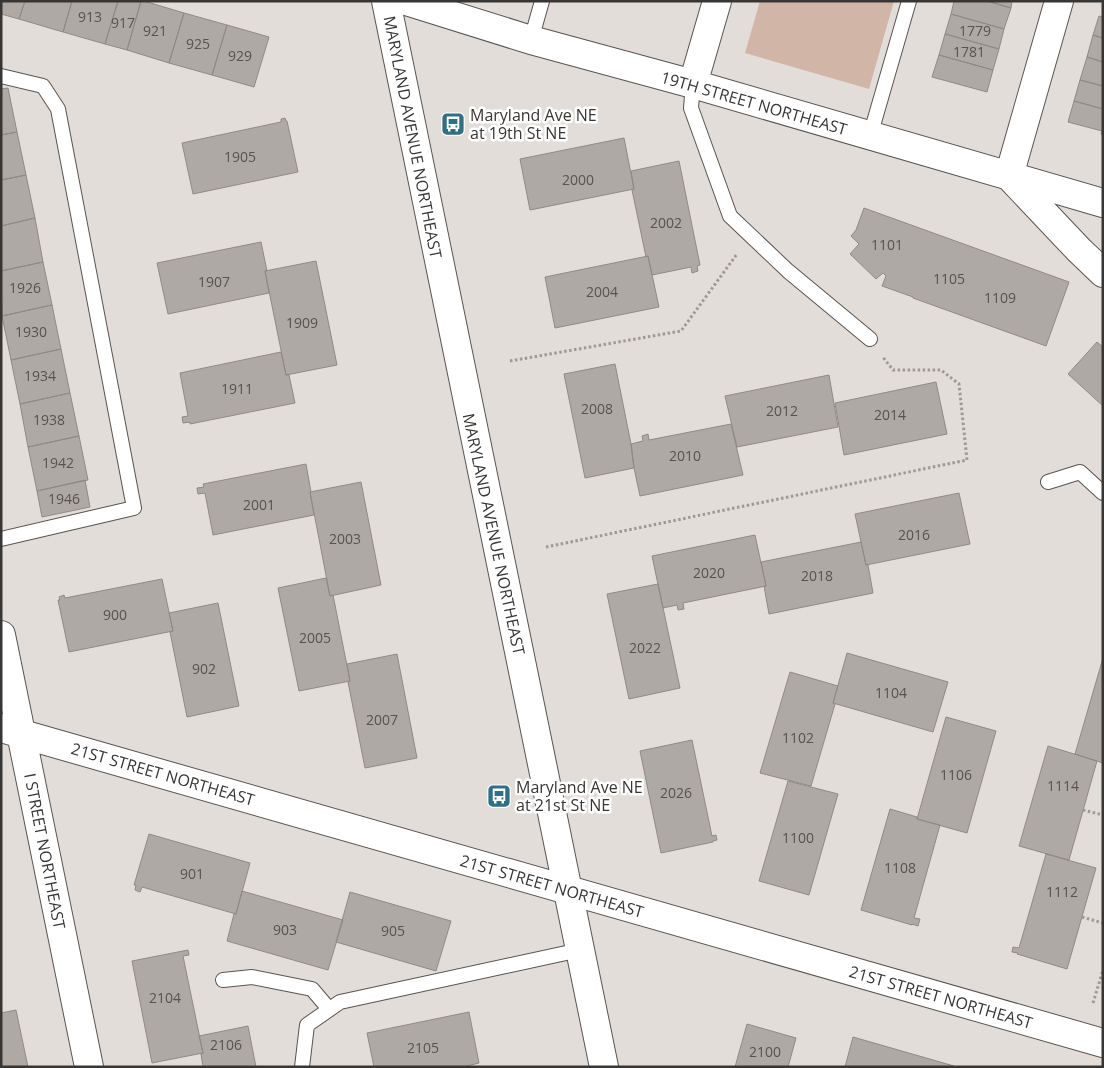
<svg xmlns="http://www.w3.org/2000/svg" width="1104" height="1068" viewBox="0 0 1104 1068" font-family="'Open Sans',sans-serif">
	<rect width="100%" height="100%" fill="#e3ddd9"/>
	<path fill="#d1b6a7" d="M760 1H894L869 89 745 53Z"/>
	<path fill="#afa9a5" stroke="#908a87" d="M1 1H25L19 19 1 14Z
		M25 1H72L63 32 19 19Z
		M72 1H118L105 44 63 32Z
		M118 1H141L127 50 105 44Z
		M141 1H144L184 13 169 63 127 50Z
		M954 1H987L1011 8 1004 29 951 14Z
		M987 1H1012L1011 8Z
		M184 13 227 25 212 75 169 63Z
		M951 14 1004 29 999 49 945 34Z
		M1099 16 1103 17V38L1093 35Z
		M227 25 269 37 254 87 212 75Z
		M945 34 999 49 993 70 939 55Z
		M1093 35 1103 38V62L1087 57Z
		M939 55 993 70 987 92 932 77Z
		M1087 57 1103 62V86L1080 80Z
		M1080 80 1103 86V109L1074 101Z
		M8 88 17 132 1 135V89Z
		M1074 101 1103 109V135L1101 134 1102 131 1068 122Z
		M285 118 286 121H287L298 172 193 194 182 143 281 122V119Z
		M17 132 26 175 1 180V135Z
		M624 138 634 189 530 210 520 159Z
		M679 161 700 265 697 266 698 271 692 273 691 267 652 275 648 256 646 257 632 190 634 189 631 171Z
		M26 175 35 218 1 226V180Z
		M864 208 1069 282 1046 346 913 298V297L882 286 886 276 883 273 876 279 850 254 859 244 851 236 856 230Z
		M35 218 43 262 1 271V226Z
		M261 242 267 271H265L269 293 168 314 157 263Z
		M648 256 659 307 555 328 545 277Z
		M316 261 337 365 286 375 265 271Z
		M43 262 52 305 2 316 1 271Z
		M52 305 61 349 11 360 2 316Z
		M1097 342 1103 347V406L1068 374Z
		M61 349 70 393 20 404 11 360Z
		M281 352 286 375H289L295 403 190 424V422L183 423 182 417 188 416 180 373Z
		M615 364 631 444 634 468 585 478 564 374Z
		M829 375 838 427 737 447 725 396Z
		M936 382 947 434 844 455 835 403Z
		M70 393 79 436 28 447 20 404Z
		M731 424 743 475 640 496 634 468 631 444 643 441 642 436 648 434 649 440Z
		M79 436 88 480 37 491 28 447Z
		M306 464 311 492H310L314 515 213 535 205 493 198 494 197 488 204 487 203 484Z
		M85 480 90 507 42 517 37 491Z
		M361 482 381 585 330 596 310 492Z
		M959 493 970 544 866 565 855 514Z
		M755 535 766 586 683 603 684 609 678 610 677 605 663 608 652 556Z
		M861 542 866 565H868L873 593 769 614 764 586H766L761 562Z
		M326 578 330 596 333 595 350 681 299 691 278 588Z
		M162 579 173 631 69 652 58 600H60L59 597 64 595 65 598Z
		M658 584 680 688 629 699 607 594Z
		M218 603 239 706 187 717 170 632 173 631 169 613Z
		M847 653 948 682 933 732 833 703Z
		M397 654 417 758 365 768 348 682 350 681 347 664Z
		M1103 658V763L1075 754Z
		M790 672 838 686 833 703 835 704 811 786 760 773Z
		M946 717 996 731 967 833 917 819Z
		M692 740 712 836 716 835 717 840 713 841V842L661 853 640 751Z
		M1048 746 1097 761 1069 860 1019 846Z
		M788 781 838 794 809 895 759 881Z
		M890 809 917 817V819L940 825 914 918 920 919 918 926 912 924V925L861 910Z
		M149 834 250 863 236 914 142 887 140 892 135 890 136 885H134Z
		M1046 854 1096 868 1067 969 1017 954 1018 953 1012 952 1013 947 1019 948Z
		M242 891 343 920 328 970 227 941 234 914H236Z
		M350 892 451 921 436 971 336 942Z
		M188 950 189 955 183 956 203 1053 152 1063 132 961Z
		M16 1010 28 1067H1V1013Z
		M469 1012 479 1063 463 1067H374L367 1033Z
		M747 1024 796 1038 788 1067H735Z
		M248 1026 256 1067H203L201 1054 203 1053 199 1036Z
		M853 1037 954 1066V1067H845Z"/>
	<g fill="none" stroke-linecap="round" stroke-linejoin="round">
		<g stroke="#5a5451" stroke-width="16">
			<path id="lane" d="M531 40 542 1
				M1 76 43 86 58 109 134 508 1 539
				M693 84 691 108 730 216 788 271 870 339
				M870 136 909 1
				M1048 482 1080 472 1103 493
				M223 980 252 977 312 989 329 1009
				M302 1067 307 1025 340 1002 580 950"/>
		</g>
		<g stroke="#5a5451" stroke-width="30">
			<path id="street" d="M386 1 604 1067
				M406 1 531 40 693 84 1103 203
				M1059 1 1009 176 1079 250 1103 273
				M693 84 717 1
				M1 635 89 1067
				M1 728 1103 1043"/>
		</g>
		<path stroke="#9e9996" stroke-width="3" stroke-dasharray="2.5 2.5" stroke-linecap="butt" d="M510 361 681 331 737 254
			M546 547 967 460 959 384 941 370H893L882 356
			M1083 810 1103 815
			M1082 917 1103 923
			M1093 1003 1103 970"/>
		<use href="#lane" stroke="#fff" stroke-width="14"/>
		<use href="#street" stroke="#fff" stroke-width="28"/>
	</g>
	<defs>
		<g id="bus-square" transform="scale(1.25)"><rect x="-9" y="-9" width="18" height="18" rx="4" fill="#306f84" stroke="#fff"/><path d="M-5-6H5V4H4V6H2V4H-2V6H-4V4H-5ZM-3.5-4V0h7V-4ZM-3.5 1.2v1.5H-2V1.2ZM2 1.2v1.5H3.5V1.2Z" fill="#fff"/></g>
	</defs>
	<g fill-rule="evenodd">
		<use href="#bus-square" x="453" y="124"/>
		<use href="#bus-square" x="499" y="796"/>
	</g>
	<g text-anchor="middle" stroke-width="5" stroke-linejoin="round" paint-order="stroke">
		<g font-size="14" fill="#565350">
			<text x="90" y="22">913</text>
			<text x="123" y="28">917</text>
			<text x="155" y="36">921</text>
			<text x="975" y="36">1779</text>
			<text x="198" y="49">925</text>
			<text x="969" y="57">1781</text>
			<text x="240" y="61">929</text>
			<text x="240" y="162">1905</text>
			<text x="578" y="185">2000</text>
			<text x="666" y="228">2002</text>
			<text x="887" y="250">1101</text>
			<text x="949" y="284">1105</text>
			<text x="214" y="287">1907</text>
			<text x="25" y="293">1926</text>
			<text x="602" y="297">2004</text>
			<text x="1000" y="303">1109</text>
			<text x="302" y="328">1909</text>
			<text x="31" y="337">1930</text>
			<text x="40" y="381">1934</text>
			<text x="237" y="394">1911</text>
			<text x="597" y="414">2008</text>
			<text x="782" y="416">2012</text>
			<text x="890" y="420">2014</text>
			<text x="49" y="425">1938</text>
			<text x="685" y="461">2010</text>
			<text x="58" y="468">1942</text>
			<text x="64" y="504">1946</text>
			<text x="259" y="510">2001</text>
			<text x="914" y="540">2016</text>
			<text x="345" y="544">2003</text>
			<text x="709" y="578">2020</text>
			<text x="817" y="581">2018</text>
			<text x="115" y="620">900</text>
			<text x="315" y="643">2005</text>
			<text x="645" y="653">2022</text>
			<text x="204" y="674">902</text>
			<text x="891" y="698">1104</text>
			<text x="382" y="725">2007</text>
			<text x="798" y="743">1102</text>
			<text x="956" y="780">1106</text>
			<text x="1063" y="791">1114</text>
			<text x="676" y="798">2026</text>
			<text x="798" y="843">1100</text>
			<text x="900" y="873">1108</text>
			<text x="192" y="879">901</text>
			<text x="1062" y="897">1112</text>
			<text x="285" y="935">903</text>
			<text x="393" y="936">905</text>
			<text x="165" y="1003">2104</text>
			<text x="226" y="1050">2106</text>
			<text x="423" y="1053">2105</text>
			<text x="765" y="1057">2100</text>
		</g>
		<g font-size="16" fill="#383634" stroke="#fff">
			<text transform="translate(754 103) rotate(16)" y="6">19TH STREET NORTHEAST</text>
			<text transform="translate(413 137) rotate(79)" y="6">MARYLAND AVENUE NORTHEAST</text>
			<text transform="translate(494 534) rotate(78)" y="6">MARYLAND AVENUE NORTHEAST</text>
			<text transform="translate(163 774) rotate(16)" y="6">21ST STREET NORTHEAST</text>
			<text transform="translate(45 851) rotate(79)" y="6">I STREET NORTHEAST</text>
			<text transform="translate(552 886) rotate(16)" y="6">21ST STREET NORTHEAST</text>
			<text transform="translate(941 997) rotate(16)" y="6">21ST STREET NORTHEAST</text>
		</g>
		<g font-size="16" fill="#383634" stroke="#fff" text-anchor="start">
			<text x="470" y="121">Maryland Ave NE<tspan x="470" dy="18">at 19th St NE</tspan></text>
			<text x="516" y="793">Maryland Ave NE<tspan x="516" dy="18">at 21st St NE</tspan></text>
		</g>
	</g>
	<rect width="1104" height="1068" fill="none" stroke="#383634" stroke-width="5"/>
</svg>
